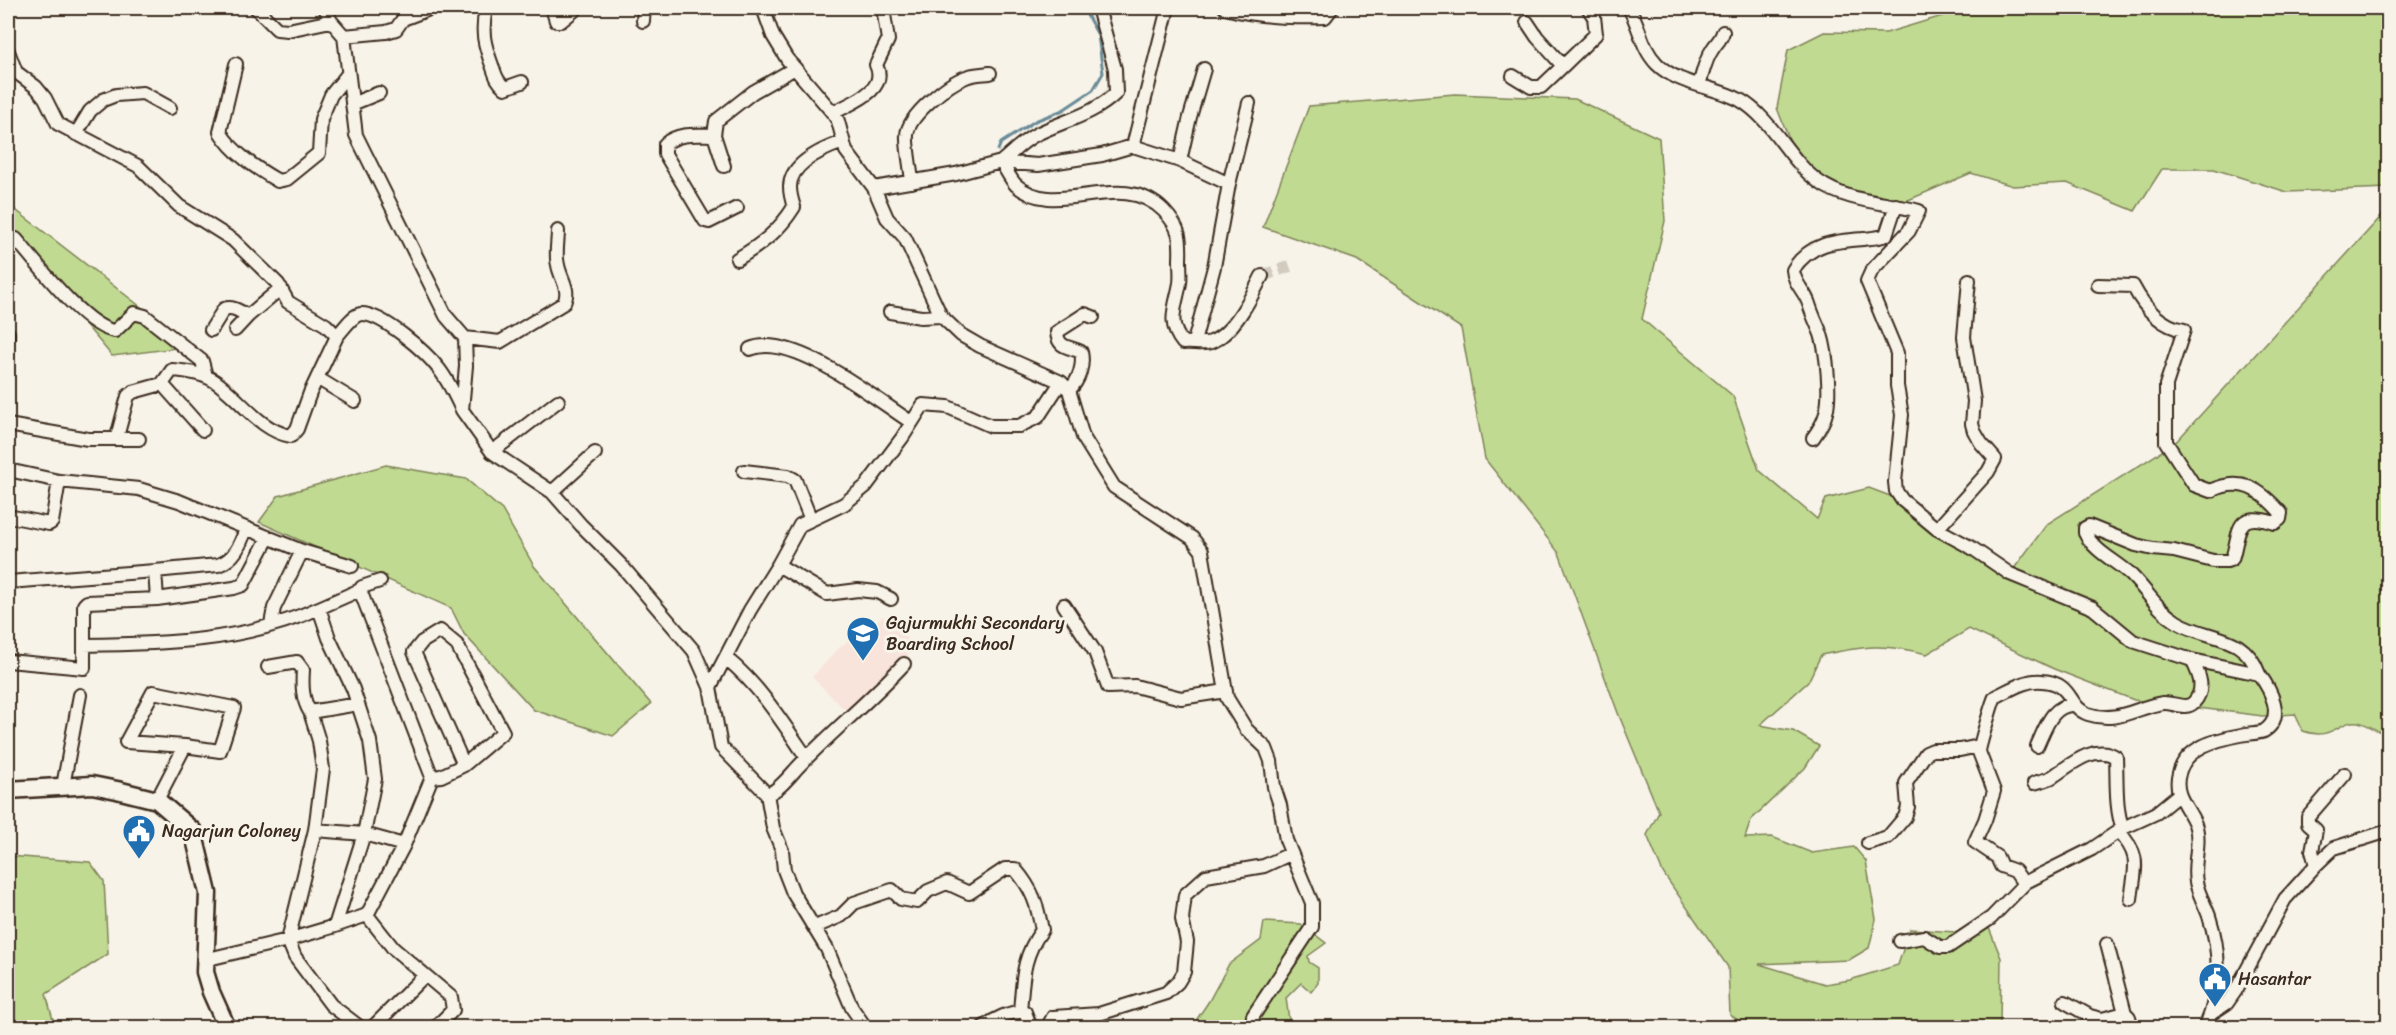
<svg xmlns="http://www.w3.org/2000/svg" width="2396" height="1035" viewBox="0 0 2396 1035" font-family="Sriracha,sans-serif">
	<rect width="100%" height="100%" fill="#f7f3e8"/>
	<filter id="ink" filterUnits="userSpaceOnUse"><feTurbulence type="fractalNoise" baseFrequency=".0167" numOctaves="2"/><feDisplacementMap in="SourceGraphic" scale="12" xChannelSelector="R" yChannelSelector="G"/><feConvolveMatrix kernelMatrix="1 2 1 2 8 2 1 2 1" color-interpolation-filters="sRGB"/></filter>
	<g filter="url(#ink)">
		<path fill="#f9e4db" d="M883 616 916 647 848 713 812 677 841 646Z"/>
		<path fill="#c0da91" stroke="#7e8258" stroke-width="1.5" d="M1969 8H2388V188L2287 192 2214 169H2162L2135 211 2067 183 2013 186 1971 173 1906 201 1870 200 1809 170 1790 141 1777 108 1788 50 1824 32 1886 33Z
			M1455 94 1575 99 1659 138 1665 221 1642 319 1733 396 1759 470 1817 519 1826 499 1869 488 1898 499 2010 574 2047 524 2175 443 2388 209V736C2379 732 2368 724 2358 722 2340 719 2333 742 2303 731L2295 714 2263 716 2134 700 2054 669 1969 629 1927 654C1883 643 1864 646 1821 655L1808 682 1760 725 1793 731 1819 746 1805 768 1751 820 1745 838 1772 837 1812 853 1854 847 1866 861 1876 919 1869 948 1849 960 1759 964 1825 984 1850 980 1898 965 1910 929 1956 932 1985 918 2001 958 2000 1027H1749L1730 1015 1728 967 1663 873 1647 835 1659 812 1618 713 1559 553 1485 459 1461 328 1357 260 1263 227 1309 106Z
			M8 204 141 307 177 348 112 356 37 267 8 242Z
			M386 465 466 479 502 510 534 566 651 704 613 736 534 710 464 634 451 608 259 522 278 496Z
			M8 856 90 862 104 881 108 954 46 994 55 1027H8Z
			M1264 922 1301 924 1326 943 1308 956 1309 962 1318 968V983L1311 992 1301 983 1286 998 1290 1027 1191 1028 1209 1001 1229 964 1261 940Z"/>
		<g fill="none" stroke-linecap="round" stroke-linejoin="round">
			<path stroke="#6a8b98" stroke-width="3" d="M998 150 1001 143 1035 121 1063 110 1093 90 1103 73 1098 35 1083 8"/>
			<path stroke="#d1cbc0" stroke-width="12" stroke-dasharray="12 6" stroke-linecap="butt" d="M1262 276 1290 266"/>
			<g stroke="#3b2a1e" stroke-width="16">
				<path id="minor" d="M325 8 331 21
					M486 8C481 33 484 44 493 68 496 77 498 82 505 88L522 82
					M552 8 556 21H561L577 8
					M763 8 773 36 787 59 833 113 838 121 846 151 874 188 887 218 905 238 941 316 961 335 980 346 1061 382 1069 390 1083 437 1114 487 1192 538 1202 551 1227 698 1246 729 1266 748 1271 761 1274 787 1280 805 1286 840 1312 903V927L1253 1016 1252 1028
					M1098 8 1115 69 1116 93C1094 115 1062 121 1035 135 1023 141 1012 153 1001 162 1006 169 1010 179 1016 185 1056 221 1121 167 1164 211 1180 228 1181 237 1180 260 1180 268 1181 276 1180 283 1176 306 1166 323 1183 343 1193 342 1202 345 1211 342 1233 334 1252 296 1262 276
					M1225 8C1259 17 1291 18 1325 17L1332 8
					M1629 8C1640 26 1641 48 1657 64 1678 85 1714 86 1740 100 1773 119 1788 160 1819 182 1847 202 1886 202 1919 211L1909 231 1872 270 1867 281 1897 353V386L1902 415 1895 482 1896 491 1902 500 1937 529 1972 548 2010 574 2093 608 2133 641 2192 660 2259 674C2270 689 2286 717 2264 731 2260 733 2251 733 2246 734 2220 739 2183 745 2178 778 2175 797 2188 807 2195 824 2202 843 2192 863 2196 882 2198 893 2205 905 2209 916 2221 953 2221 992 2205 1028
					M643 21 644 8
					M1527 22 1537 37 1563 66 1596 34 1594 17 1588 8
					M344 36 386 32 396 29 403 19 432 8
					M8 51 16 72 36 87 45 98 58 124 138 166 179 206 233 240 278 284 288 302 326 325 337 336C343 330 352 315 361 314 382 313 427 353 439 369 449 382 455 395 462 410L466 366 465 338 446 316 356 135 344 36 331 21 288 30 277 29 256 8
					M236 64 220 132C234 154 256 168 278 181L287 179 319 153 321 119 331 95 347 75
					M1513 76 1531 87H1541L1563 66
					M1699 85C1703 73 1705 60 1712 50 1716 43 1721 40 1723 32
					M352 104 379 93
					M833 113C850 103 889 91 876 65L888 40 883 8
					M76 134 90 111 103 100 116 95 143 93 170 108
					M714 135C697 135 679 132 665 144V154L705 221 709 222 737 208
					M1133 146 1180 161 1229 184 1214 267 1194 342
					M1180 161 1190 117 1204 69
					M724 166 714 135 716 121 753 92 795 68
					M912 182C911 169 906 145 907 135 908 115 949 83 966 77 973 74 982 74 990 73
					M1229 184 1249 103
					M874 188 956 174 1001 162 1038 165 1102 155 1133 146 1168 8
					M16 239C36 262 85 328 115 331L134 313 145 316 202 361 206 376
					M737 259C761 245 779 231 794 207 792 201 790 194 790 187 790 163 823 149 843 142
					M2098 285 2133 286C2144 307 2160 326 2184 330L2166 385V442L2194 485 2210 491C2241 476 2260 489 2281 513L2280 519 2275 523C2234 510 2241 530 2232 559L2227 561H2213L2174 551 2153 549 2136 545 2089 526 2085 528V533C2095 552 2113 559 2129 573 2146 589 2157 610 2177 622 2209 641 2244 632 2259 674
					M890 312 921 317 941 316
					M211 330 224 309C233 306 239 311 248 316
					M235 330 248 316 281 288
					M8 336V333
					M465 338 500 342 564 303C571 289 560 278 558 265 555 255 558 241 558 231
					M750 349C793 331 875 399 911 422
					M317 378 355 401
					M162 384 203 430
					M1069 390C1079 381 1084 365 1081 352 1069 346 1058 349 1057 332L1085 314 1093 317
					M462 410 492 452 552 492 581 525 621 565 694 651 710 687 721 747 767 794 773 828 782 850 784 870 793 893 827 949 852 1008 866 1028
					M8 425 88 439H139
					M117 437 128 396 133 392 162 384 172 370C186 371 201 373 213 380 238 395 259 431 291 436L297 429 310 393 337 336
					M1813 438C1818 431 1824 422 1826 413 1831 395 1827 353 1821 334 1817 324 1812 314 1809 304 1805 291 1794 284 1793 270 1809 243 1835 241 1863 239 1871 238 1879 238 1886 235L1896 205
					M492 452 558 401
					M8 470 59 481 52 522 49 524 8 516
					M744 471 788 476 795 480 811 520
					M59 481 139 489 179 501 302 551 352 566
					M552 492 595 453
					M1937 529 1988 472 1995 459 1981 443 1974 431 1972 424 1974 401 1964 337 1969 280
					M778 565 827 594 858 590 877 592 891 599
					M155 571 218 565C235 559 240 545 246 529
					M8 582 155 571 157 599 234 588 243 585 268 538
					M1064 605 1095 652 1108 687 1135 686 1181 698 1226 691
					M319 608 360 590
					M271 624 274 608 302 551
					M84 645C164 644 245 642 319 608L329 638 353 689 370 741 375 779 364 834 404 845 432 777 360 590 362 587 380 581
					M727 659C759 685 783 723 807 758
					M8 661 84 668V605L87 602 157 599
					M268 667 297 662 303 670C302 685 302 699 310 712
					M710 687 750 610 778 565 800 525 844 504 866 486 902 438 923 405 948 407 991 426H1019L1038 417 1061 382
					M358 704 310 712 319 741 323 769 315 830 364 834 335 926 367 915 404 845
					M2037 746C2045 729 2052 703 2075 705
					M432 777 441 776 464 765 414 652 422 642 440 631 457 645 503 732 464 765
					M2034 783C2040 781 2047 780 2052 777 2069 766 2094 743 2116 757 2117 776 2115 812 2123 828
					M63 786 80 695
					M767 794C777 792 789 777 797 768 831 732 870 701 904 664
					M2178 795 2156 813 2123 828 2092 849 2026 882 2022 881 2015 871 2001 866 1997 857 1975 842 1985 820 1994 791 1979 752C1979 747 1993 700 1995 697 2010 690 2026 679 2042 681 2074 683 2067 707 2088 714 2118 724 2136 707 2163 703 2173 702 2186 711 2194 702 2206 689 2199 674 2192 660
					M157 800 185 746 220 751 234 708 153 692 126 742 185 746
					M315 830 288 940 295 957 331 1005 361 1028
					M2118 831C2142 856 2135 867 2131 899
					M1868 843 1888 837 1905 817 1908 807 1906 783 1926 753 1933 750H1960L1979 746
					M2316 865 2312 851 2316 830 2308 823V817L2345 774
					M367 915 393 948 451 997 453 1010 435 1028
					M815 927 841 916 854 903 892 890 901 899 917 902 928 891 947 883 969 893 1005 869H1015C1033 890 1037 904 1042 930 1022 957 1023 979 1020 1011
					M1900 941 1924 937 1940 947H1948L1991 918 2026 882
					M2107 944 2125 1013 2129 1017 2132 1028
					M204 960 288 940 335 926
					M2065 1002 2090 1016 2102 1019 2125 1013
					M2212 1013 2227 1003 2236 990 2285 899 2316 865 2334 848 2388 831
					M372 1028 424 976
					M982 1028C993 1020 1012 1010 1025 1012L1031 1028
					M1047 1028 1053 1017 1099 1014 1166 993 1178 982 1184 972 1187 942 1182 919 1185 895 1206 876 1264 866 1290 854"/>
			</g>
			<g stroke="#3b2a1e" stroke-width="21">
				<path id="secondary" d="M8 790 92 785 117 790 157 800 193 831 208 893 205 972 211 992 227 1028"/>
			</g>
			<use href="#minor" stroke="#f7f3e8" stroke-width="12"/>
			<use href="#secondary" stroke="#f7f3e8" stroke-width="16"/>
		</g>
	</g>
	<defs>
		<g id="school-pin" transform="scale(1.725)"><path d="M0 17L-7.5 6A9.5 9.5 0 1 1 7.5 6Z" fill="#1f6fb2" stroke="#f7f3e8"/><path d="M0-5L7-2L0 1L-7-2ZM-4 1L0 2.5L4 1V4Q0 6-4 4Z" fill="#fff"/></g>
		<g id="civic-pin" transform="scale(1.725)"><path d="M0 17L-7.5 6A9.5 9.5 0 1 1 7.5 6Z" fill="#1f6fb2" stroke="#f7f3e8"/><path d="M-.6-6.5H3V-4.5H.6V-3L4-1V1h2V6H-6V1h2V-1L-.6-3ZM-1.2 2.5V6h2.4V2.5Z" fill="#fff"/></g>
	</defs>
	<g fill-rule="evenodd">
		<use href="#school-pin" x="863" y="633"/>
		<use href="#civic-pin" x="139" y="831"/>
		<use href="#civic-pin" x="2215" y="979"/>
	</g>
	<g text-anchor="middle" stroke-width="6" stroke-linejoin="round" paint-order="stroke">
		<g font-size="18" fill="#3b2a1e" stroke="#f7f3e8" text-anchor="start">
			<text x="886" y="629">Gajurmukhi Secondary<tspan x="886" dy="21">Boarding School</tspan></text>
			<text x="162" y="837">Nagarjun Coloney</text>
			<text x="2238" y="985">Hasantar</text>
		</g>
	</g>
	<rect width="2396" height="1035" fill="none" stroke="#f7f3e8" stroke-width="30"/>
	<rect x="15" y="15" width="2366" height="1005" fill="none" stroke="#3b2a1e" stroke-width="2" filter="url(#ink)"/>
</svg>
